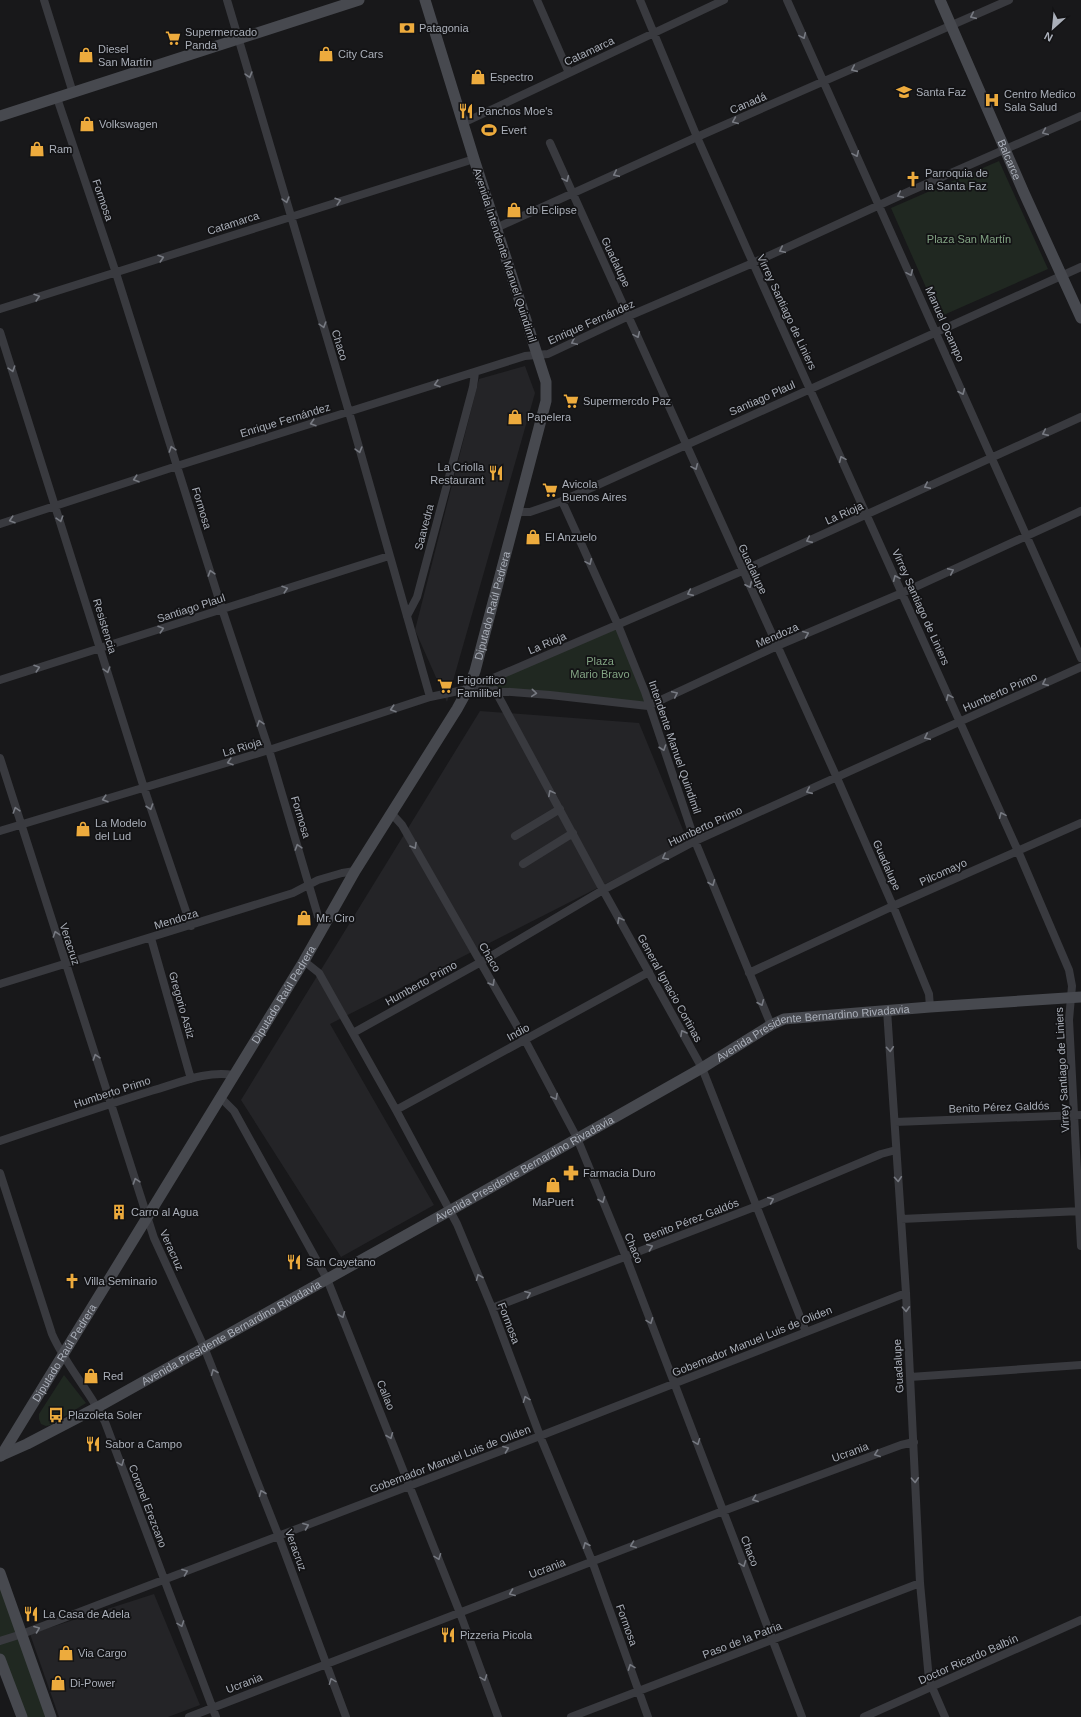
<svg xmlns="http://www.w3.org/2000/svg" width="1081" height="1717" viewBox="0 0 1081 1717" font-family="Arial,sans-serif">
	<rect width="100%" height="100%" fill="#18181a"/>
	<path fill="#242427" d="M525 366 535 393 447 702 415 630 479 379Z
		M480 711 639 723 688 842 330 1024 434 1205 341 1257 241 1100Z
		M154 1594 200 1705 168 1717H59L30 1634Z"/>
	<path fill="#202821" d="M999 161 1048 269 939 317 891 208Z
		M618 625 648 706 468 689Z
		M64 1375 86 1403 51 1425 46 1426 41 1424 39 1419V1414Z
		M0 1573 51 1717H22L0 1659Z"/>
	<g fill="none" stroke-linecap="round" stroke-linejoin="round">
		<path stroke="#393a3f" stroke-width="8" d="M44 0 73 93
			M227 0 349 412 430 697
			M537 0 569 73
			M640 0 697 137 753 263 1018 851 1069 970 1072 986 1069 1020 1081 1246
			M787 0 1081 658
			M57 98 116 273 222 609 269 750 318 916 324 926
			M463 123 724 0
			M550 143 837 778 893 906 929 994 930 1007
			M496 228 697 137 1009 0
			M0 309 474 159
			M0 332 144 788 191 926
			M562 501 618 625 645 692 695 841 771 1025
			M516 512H530L562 501 1081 267
			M0 524 177 466 525 356 548 354 629 316 753 263 910 191 1081 116
			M407 616 417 597 473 387 475 373
			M0 680 389 556
			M471 689 550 695 648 706 777 646 902 593 1081 511
			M495 690 603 890 702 1068 806 1332
			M0 758 154 1238 204 1347 279 1537 346 1717
			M392 814 402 825 525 1040 577 1138 626 1257 802 1717
			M0 831 269 750 430 697 468 689 742 571 1081 417
			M515 836 560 809
			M523 864 573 833
			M151 938 191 1079
			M304 961 319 973 396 1110 457 1224 492 1308 540 1436 592 1561 648 1717
			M749 973 893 906 1081 823
			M0 984 293 893 318 880 342 873 355 871
			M887 1010 906 1293 920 1583 929 1680 945 1717
			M353 1033 481 962 603 890 695 841 1081 667
			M220 1097 234 1111 327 1279 460 1613 498 1717
			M396 1110 649 972
			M895 1122 1081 1115
			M0 1141C50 1124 100 1107 151 1091 177 1084 206 1070 233 1075
			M0 1173 52 1334C66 1366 90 1391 105 1422L216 1717
			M901 1219 1081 1211
			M492 1308 757 1206 881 1154 896 1150
			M910 1377 1081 1365
			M0 1641 22 1634 540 1436 906 1293
			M189 1717 723 1511 901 1445 914 1442
			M571 1717 920 1583
			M864 1717 1081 1620"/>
		<g stroke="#47494f" stroke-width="11">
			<path id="s1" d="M940 0 1024 193 1081 318"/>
			<path d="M0 116 359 0"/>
			<path id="s2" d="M0 1456 27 1444 98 1407 451 1210 702 1068 771 1025 784 1019 930 1007 1081 997"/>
			<path id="s3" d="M1 1456 304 961 355 871 457 709 468 689 475 671 546 401V382L474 159 425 0"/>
			<path d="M0 1573 51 1717"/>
			<path d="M0 1659 22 1717"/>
		</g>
	</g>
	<defs><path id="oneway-chevron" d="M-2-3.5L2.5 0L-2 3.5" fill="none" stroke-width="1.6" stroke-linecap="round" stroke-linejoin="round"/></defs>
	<g stroke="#777a82">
		<use href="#oneway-chevron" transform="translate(973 16) rotate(156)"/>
		<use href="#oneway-chevron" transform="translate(803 36) rotate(66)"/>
		<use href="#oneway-chevron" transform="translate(854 69) rotate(156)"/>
		<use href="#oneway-chevron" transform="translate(249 75) rotate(74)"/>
		<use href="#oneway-chevron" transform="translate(735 121) rotate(157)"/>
		<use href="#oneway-chevron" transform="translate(1045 132) rotate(157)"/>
		<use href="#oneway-chevron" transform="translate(856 154) rotate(66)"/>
		<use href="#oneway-chevron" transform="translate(616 174) rotate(155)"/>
		<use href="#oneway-chevron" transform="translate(566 179) rotate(66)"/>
		<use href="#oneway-chevron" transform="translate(900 195) rotate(154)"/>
		<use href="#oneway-chevron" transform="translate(286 200) rotate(74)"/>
		<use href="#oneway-chevron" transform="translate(338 201) rotate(-17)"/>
		<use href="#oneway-chevron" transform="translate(782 250) rotate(155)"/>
		<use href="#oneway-chevron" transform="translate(161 258) rotate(-18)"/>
		<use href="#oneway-chevron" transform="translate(910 273) rotate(66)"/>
		<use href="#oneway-chevron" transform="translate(37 297) rotate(-17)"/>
		<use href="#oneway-chevron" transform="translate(323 325) rotate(73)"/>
		<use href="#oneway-chevron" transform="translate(637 335) rotate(66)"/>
		<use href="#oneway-chevron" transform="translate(574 342) rotate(155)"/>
		<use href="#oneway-chevron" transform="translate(12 369) rotate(72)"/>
		<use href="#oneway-chevron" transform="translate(437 384) rotate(163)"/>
		<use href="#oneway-chevron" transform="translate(962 392) rotate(67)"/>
		<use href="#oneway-chevron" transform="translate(313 423) rotate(163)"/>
		<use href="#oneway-chevron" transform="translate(1045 433) rotate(156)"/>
		<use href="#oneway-chevron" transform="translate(172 449) rotate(-108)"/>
		<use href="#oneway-chevron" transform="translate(359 450) rotate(74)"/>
		<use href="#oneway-chevron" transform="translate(842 459) rotate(-114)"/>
		<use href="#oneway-chevron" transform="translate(695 467) rotate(66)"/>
		<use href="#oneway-chevron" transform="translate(136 479) rotate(162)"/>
		<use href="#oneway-chevron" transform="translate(927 486) rotate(155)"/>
		<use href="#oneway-chevron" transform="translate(60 519) rotate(73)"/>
		<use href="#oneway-chevron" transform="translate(12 520) rotate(162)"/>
		<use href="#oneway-chevron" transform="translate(809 540) rotate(156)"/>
		<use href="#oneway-chevron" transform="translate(589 562) rotate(66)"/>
		<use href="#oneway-chevron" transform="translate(951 571) rotate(-25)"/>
		<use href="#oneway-chevron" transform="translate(211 573) rotate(-107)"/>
		<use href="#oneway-chevron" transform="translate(896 578) rotate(-114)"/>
		<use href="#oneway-chevron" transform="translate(749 585) rotate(65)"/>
		<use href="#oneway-chevron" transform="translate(285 589) rotate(-18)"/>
		<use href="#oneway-chevron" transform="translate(690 593) rotate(156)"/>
		<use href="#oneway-chevron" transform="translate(161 629) rotate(-18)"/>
		<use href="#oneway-chevron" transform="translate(806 634) rotate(-23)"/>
		<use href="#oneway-chevron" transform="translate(37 668) rotate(-18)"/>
		<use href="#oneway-chevron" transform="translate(107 670) rotate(73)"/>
		<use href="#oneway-chevron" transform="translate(1045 683) rotate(156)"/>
		<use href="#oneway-chevron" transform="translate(534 693) rotate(5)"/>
		<use href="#oneway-chevron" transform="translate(675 694) rotate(-25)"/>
		<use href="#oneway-chevron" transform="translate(949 697) rotate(-114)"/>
		<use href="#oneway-chevron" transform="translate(393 709) rotate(162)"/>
		<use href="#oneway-chevron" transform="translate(260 723) rotate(-108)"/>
		<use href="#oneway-chevron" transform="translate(927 737) rotate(155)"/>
		<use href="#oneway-chevron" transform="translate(663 748) rotate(71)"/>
		<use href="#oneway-chevron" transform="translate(230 762) rotate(163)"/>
		<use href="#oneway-chevron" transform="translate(809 791) rotate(156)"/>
		<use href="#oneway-chevron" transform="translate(551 793) rotate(-118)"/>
		<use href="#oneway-chevron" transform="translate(105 799) rotate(163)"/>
		<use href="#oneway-chevron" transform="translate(150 807) rotate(71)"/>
		<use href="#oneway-chevron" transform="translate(16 810) rotate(-107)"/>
		<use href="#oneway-chevron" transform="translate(1002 815) rotate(-114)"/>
		<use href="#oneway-chevron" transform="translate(414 846) rotate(60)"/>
		<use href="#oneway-chevron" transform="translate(298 847) rotate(-107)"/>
		<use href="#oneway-chevron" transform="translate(665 857) rotate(152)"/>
		<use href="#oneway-chevron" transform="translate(712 883) rotate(68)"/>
		<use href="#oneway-chevron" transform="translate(620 920) rotate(-119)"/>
		<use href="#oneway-chevron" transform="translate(56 934) rotate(-108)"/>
		<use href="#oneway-chevron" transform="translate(492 983) rotate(60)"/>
		<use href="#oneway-chevron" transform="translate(761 1003) rotate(67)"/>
		<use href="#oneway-chevron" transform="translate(683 1033) rotate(-119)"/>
		<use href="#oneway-chevron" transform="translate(890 1049) rotate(86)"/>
		<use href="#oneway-chevron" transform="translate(96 1057) rotate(-108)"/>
		<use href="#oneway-chevron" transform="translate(555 1097) rotate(62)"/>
		<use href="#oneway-chevron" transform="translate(898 1179) rotate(86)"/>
		<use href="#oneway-chevron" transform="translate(136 1181) rotate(-108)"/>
		<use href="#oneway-chevron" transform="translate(602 1200) rotate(68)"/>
		<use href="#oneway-chevron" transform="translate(771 1200) rotate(-23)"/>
		<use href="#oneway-chevron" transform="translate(650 1247) rotate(-21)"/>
		<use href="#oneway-chevron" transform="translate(479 1277) rotate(-112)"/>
		<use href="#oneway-chevron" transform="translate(528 1294) rotate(-21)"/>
		<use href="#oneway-chevron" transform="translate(906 1309) rotate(87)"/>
		<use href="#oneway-chevron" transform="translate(342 1315) rotate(68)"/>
		<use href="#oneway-chevron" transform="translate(650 1321) rotate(69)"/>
		<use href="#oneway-chevron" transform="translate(214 1372) rotate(-112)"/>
		<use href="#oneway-chevron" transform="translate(526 1399) rotate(-111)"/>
		<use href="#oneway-chevron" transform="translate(390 1436) rotate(68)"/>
		<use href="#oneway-chevron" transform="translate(697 1442) rotate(69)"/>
		<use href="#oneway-chevron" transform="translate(506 1449) rotate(-21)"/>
		<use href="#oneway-chevron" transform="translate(877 1454) rotate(160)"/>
		<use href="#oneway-chevron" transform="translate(121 1463) rotate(69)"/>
		<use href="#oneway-chevron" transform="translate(915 1480) rotate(87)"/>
		<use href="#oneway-chevron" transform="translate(262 1493) rotate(-112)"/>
		<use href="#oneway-chevron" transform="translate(755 1499) rotate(160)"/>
		<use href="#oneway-chevron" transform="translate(306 1526) rotate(-22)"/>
		<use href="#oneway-chevron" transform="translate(586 1545) rotate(-113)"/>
		<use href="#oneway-chevron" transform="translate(633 1545) rotate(159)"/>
		<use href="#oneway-chevron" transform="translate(438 1557) rotate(69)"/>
		<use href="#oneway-chevron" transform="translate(743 1564) rotate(69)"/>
		<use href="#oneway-chevron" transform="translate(185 1572) rotate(-21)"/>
		<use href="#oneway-chevron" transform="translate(512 1593) rotate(159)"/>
		<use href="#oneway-chevron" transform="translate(181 1624) rotate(70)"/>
		<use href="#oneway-chevron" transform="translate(37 1629) rotate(-21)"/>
		<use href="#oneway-chevron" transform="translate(631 1667) rotate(-110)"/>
		<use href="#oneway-chevron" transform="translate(484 1678) rotate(70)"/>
		<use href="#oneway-chevron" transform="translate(332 1681) rotate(-111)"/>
	</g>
	<defs>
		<g id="bank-bare" transform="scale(1.2)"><path d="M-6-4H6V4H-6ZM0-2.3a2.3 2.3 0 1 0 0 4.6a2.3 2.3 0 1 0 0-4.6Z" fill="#edab3d" stroke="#131315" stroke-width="2.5" paint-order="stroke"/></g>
		<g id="supermarket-bare" transform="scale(1.2)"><path d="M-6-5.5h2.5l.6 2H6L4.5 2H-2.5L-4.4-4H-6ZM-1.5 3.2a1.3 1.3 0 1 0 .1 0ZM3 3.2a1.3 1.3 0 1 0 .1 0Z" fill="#edab3d" stroke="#131315" stroke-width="2.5" paint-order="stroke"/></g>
		<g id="shop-bare" transform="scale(1.2)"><path d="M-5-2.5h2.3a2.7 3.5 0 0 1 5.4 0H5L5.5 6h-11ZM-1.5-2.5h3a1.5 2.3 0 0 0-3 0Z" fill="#edab3d" stroke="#131315" stroke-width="2.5" paint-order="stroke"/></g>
		<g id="school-bare" transform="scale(1.2)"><path d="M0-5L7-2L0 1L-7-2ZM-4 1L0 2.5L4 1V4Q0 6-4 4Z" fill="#edab3d" stroke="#131315" stroke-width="2.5" paint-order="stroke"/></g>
		<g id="hospital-bare" transform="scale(1.2)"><path d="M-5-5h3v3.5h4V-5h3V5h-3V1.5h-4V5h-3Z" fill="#edab3d" stroke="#131315" stroke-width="2.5" paint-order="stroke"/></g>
		<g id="restaurant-bare" transform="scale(1.2)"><path d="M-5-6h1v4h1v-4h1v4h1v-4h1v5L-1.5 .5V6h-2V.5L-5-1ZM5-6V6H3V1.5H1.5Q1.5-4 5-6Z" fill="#edab3d" stroke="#131315" stroke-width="2.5" paint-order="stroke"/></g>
		<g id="stadium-bare" transform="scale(1.2)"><path d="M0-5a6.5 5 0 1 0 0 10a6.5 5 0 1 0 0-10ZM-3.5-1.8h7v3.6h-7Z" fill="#edab3d" stroke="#131315" stroke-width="2.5" paint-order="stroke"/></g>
		<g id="church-bare" transform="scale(1.2)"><path d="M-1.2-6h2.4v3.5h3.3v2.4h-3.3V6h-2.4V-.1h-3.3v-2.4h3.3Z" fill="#edab3d" stroke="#131315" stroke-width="2.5" paint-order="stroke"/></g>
		<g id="pharmacy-bare" transform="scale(1.2)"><path d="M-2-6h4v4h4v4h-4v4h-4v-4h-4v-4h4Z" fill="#edab3d" stroke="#131315" stroke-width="2.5" paint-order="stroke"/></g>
		<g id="building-bare" transform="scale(1.2)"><path d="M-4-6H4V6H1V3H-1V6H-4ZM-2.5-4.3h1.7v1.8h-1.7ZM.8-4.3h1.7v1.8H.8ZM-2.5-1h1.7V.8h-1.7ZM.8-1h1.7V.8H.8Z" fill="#edab3d" stroke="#131315" stroke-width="2.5" paint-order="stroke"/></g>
		<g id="bus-bare" transform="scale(1.2)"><path d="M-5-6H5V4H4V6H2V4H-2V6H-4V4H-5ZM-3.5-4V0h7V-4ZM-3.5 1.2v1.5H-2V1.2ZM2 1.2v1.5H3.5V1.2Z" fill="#edab3d" stroke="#131315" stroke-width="2.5" paint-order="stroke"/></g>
	</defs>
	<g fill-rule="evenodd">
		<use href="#bank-bare" x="407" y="28"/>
		<use href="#supermarket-bare" x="173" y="38"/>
		<use href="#shop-bare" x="326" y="54"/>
		<use href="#shop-bare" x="86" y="55"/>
		<use href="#shop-bare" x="478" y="77"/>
		<use href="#school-bare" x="904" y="92"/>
		<use href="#hospital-bare" x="992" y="100"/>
		<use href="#restaurant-bare" x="466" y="111"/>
		<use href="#shop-bare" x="87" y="124"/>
		<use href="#stadium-bare" x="489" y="130"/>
		<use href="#shop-bare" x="37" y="149"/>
		<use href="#church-bare" x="913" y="179"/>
		<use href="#shop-bare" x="514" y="210"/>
		<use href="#supermarket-bare" x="571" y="401"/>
		<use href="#shop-bare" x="515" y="417"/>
		<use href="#restaurant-bare" x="496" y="473"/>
		<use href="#supermarket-bare" x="550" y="490"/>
		<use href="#shop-bare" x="533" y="537"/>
		<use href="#supermarket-bare" x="445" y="686"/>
		<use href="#shop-bare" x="83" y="829"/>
		<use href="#shop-bare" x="304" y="918"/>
		<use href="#pharmacy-bare" x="571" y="1173"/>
		<use href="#shop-bare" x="553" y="1185"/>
		<use href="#building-bare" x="119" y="1212"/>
		<use href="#restaurant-bare" x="294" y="1262"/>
		<use href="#church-bare" x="72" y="1281"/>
		<use href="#shop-bare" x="91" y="1376"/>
		<use href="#bus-bare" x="56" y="1415"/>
		<use href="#restaurant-bare" x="93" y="1444"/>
		<use href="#restaurant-bare" x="31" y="1614"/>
		<use href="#restaurant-bare" x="448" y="1635"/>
		<use href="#shop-bare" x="66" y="1653"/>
		<use href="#shop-bare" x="58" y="1683"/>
	</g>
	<g text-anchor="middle" stroke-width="3.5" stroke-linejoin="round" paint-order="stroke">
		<g font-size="11" fill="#aaafb9" stroke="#131315" text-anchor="start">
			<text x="419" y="32">Patagonia</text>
			<text x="185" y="36">Supermercado<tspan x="185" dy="13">Panda</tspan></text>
			<text x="98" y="53">Diesel<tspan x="98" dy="13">San Martín</tspan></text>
			<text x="338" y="58">City Cars</text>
			<text x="490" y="81">Espectro</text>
			<text x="916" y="96">Santa Faz</text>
			<text x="1004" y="98">Centro Medico<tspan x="1004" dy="13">Sala Salud</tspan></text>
			<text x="478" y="115">Panchos Moe's</text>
			<text x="99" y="128">Volkswagen</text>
			<text x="501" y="134">Evert</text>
			<text x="49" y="153">Ram</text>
			<text x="925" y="177">Parroquia de<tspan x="925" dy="13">la Santa Faz</tspan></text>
			<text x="526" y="214">db Eclipse</text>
			<text x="583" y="405">Supermercdo Paz</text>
			<text x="527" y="421">Papelera</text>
			<text x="484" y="471" text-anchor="end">La Criolla<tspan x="484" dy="13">Restaurant</tspan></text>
			<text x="562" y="488">Avicola<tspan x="562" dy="13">Buenos Aires</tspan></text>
			<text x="545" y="541">El Anzuelo</text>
			<text x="457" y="684">Frigorifico<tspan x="457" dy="13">Familibel</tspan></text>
			<text x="95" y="827">La Modelo<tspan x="95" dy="13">del Lud</tspan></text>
			<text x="316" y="922">Mr. Ciro</text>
			<text x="583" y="1177">Farmacia Duro</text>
			<text x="553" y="1206" text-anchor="middle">MaPuert</text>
			<text x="131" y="1216">Carro al Agua</text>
			<text x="306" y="1266">San Cayetano</text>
			<text x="84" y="1285">Villa Seminario</text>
			<text x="103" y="1380">Red</text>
			<text x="68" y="1419">Plazoleta Soler</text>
			<text x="105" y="1448">Sabor a Campo</text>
			<text x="43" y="1618">La Casa de Adela</text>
			<text x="460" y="1639">Pizzeria Picola</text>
			<text x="78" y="1657">Via Cargo</text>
			<text x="70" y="1687">Di-Power</text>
		</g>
		<g font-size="11" fill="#aaafb9" stroke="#131315">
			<text transform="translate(589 51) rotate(-25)" y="4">Catamarca</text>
			<text transform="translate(748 103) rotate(-23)" y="4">Canadá</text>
			<text dy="4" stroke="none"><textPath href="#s1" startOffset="174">Balcarce</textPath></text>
			<text transform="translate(103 200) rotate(71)" y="4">Formosa</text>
			<text transform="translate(233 223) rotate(-18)" y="4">Catamarca</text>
			<text transform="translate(505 255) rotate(72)" y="4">Avenida Intendente Manuel Quindimil</text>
			<text transform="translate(616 262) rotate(65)" y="4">Guadalupe</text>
			<text transform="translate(787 312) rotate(65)" y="4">Virrey Santiago de Liniers</text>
			<text transform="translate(591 322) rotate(-24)" y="4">Enrique Fernández</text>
			<text transform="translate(945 324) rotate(66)" y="4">Manuel Ocampo</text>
			<text transform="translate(340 345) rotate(73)" y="4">Chaco</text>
			<text transform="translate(762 398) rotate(-24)" y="4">Santiago Plaul</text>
			<text transform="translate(285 420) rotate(-17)" y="4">Enrique Fernández</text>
			<text transform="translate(202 508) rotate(73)" y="4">Formosa</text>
			<text transform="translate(844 513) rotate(-24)" y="4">La Rioja</text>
			<text transform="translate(424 527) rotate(-75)" y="4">Saavedra</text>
			<text transform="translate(753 569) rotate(65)" y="4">Guadalupe</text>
			<text dy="4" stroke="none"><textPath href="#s3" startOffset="985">Diputado Raúl Pedrera</textPath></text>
			<text transform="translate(921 607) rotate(66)" y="4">Virrey Santiago de Liniers</text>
			<text transform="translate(191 608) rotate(-18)" y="4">Santiago Plaul</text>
			<text transform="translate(105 626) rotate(73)" y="4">Resistencia</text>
			<text transform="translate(777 635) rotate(-24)" y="4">Mendoza</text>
			<text transform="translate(547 643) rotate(-23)" y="4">La Rioja</text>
			<text transform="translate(1000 692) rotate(-24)" y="4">Humberto Primo</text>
			<text transform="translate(242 747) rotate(-17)" y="4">La Rioja</text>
			<text transform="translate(675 747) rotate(71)" y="4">Intendente Manuel Quindimil</text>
			<text transform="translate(301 817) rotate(73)" y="4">Formosa</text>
			<text transform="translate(705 826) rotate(-25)" y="4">Humberto Primo</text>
			<text transform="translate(887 865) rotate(66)" y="4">Guadalupe</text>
			<text transform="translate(943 872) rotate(-24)" y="4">Pilcomayo</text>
			<text transform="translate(176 919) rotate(-17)" y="4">Mendoza</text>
			<text transform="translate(70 944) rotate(72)" y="4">Veracruz</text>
			<text transform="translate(490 957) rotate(60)" y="4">Chaco</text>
			<text transform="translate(421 983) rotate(-29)" y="4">Humberto Primo</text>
			<text transform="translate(670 988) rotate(61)" y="4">General Ignacio Cortinas</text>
			<text dy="4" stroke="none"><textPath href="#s3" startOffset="541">Diputado Raúl Pedrera</textPath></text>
			<text transform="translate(182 1005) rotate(74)" y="4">Gregorio Astiz</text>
			<text transform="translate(518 1032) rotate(-29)" y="4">Indio</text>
			<text dy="4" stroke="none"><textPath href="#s2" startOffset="922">Avenida Presidente Bernardino Rivadavia</textPath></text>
			<text transform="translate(1062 1070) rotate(-93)" y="4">Virrey Santiago de Liniers</text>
			<text transform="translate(112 1092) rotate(-18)" y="4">Humberto Primo</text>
			<text transform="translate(999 1107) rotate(-2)" y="4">Benito Pérez Galdós</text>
			<text dy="4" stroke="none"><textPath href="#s2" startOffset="598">Avenida Presidente Bernardino Rivadavia</textPath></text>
			<text transform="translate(691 1220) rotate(-21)" y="4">Benito Pérez Galdós</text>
			<text transform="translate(634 1248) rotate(68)" y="4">Chaco</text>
			<text transform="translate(172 1250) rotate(66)" y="4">Veracruz</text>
			<text transform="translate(509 1323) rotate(69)" y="4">Formosa</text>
			<text dy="4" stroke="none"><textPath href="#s2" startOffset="262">Avenida Presidente Bernardino Rivadavia</textPath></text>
			<text transform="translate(752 1341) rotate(-22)" y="4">Gobernador Manuel Luis de Oliden</text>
			<text dy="4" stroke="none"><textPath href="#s3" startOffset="121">Diputado Raúl Pedrera</textPath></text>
			<text transform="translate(898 1366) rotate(-93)" y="4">Guadalupe</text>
			<text transform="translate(386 1395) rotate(68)" y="4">Callao</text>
			<text transform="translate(850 1452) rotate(-20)" y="4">Ucrania</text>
			<text transform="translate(450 1459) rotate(-21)" y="4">Gobernador Manuel Luis de Oliden</text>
			<text transform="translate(148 1506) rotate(69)" y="4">Coronel Erezcano</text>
			<text transform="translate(296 1550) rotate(70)" y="4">Veracruz</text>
			<text transform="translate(750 1551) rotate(69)" y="4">Chaco</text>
			<text transform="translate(547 1568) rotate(-21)" y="4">Ucrania</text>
			<text transform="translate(627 1625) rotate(70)" y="4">Formosa</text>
			<text transform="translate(742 1640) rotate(-21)" y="4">Paso de la Patria</text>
			<text transform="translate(968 1659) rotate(-24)" y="4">Doctor Ricardo Balbín</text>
			<text transform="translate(244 1683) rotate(-21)" y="4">Ucrania</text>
		</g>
		<g font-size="11" fill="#82a383" stroke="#131315">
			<text x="969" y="243">Plaza San Martín</text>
			<text x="600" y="665">Plaza<tspan x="600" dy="13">Mario Bravo</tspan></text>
		</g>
	</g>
	<g transform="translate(1053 28) rotate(207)" stroke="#131315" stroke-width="3" paint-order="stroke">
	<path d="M0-3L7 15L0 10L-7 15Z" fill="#aaafb9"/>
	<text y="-6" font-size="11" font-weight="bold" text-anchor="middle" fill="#aaafb9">N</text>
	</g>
</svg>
